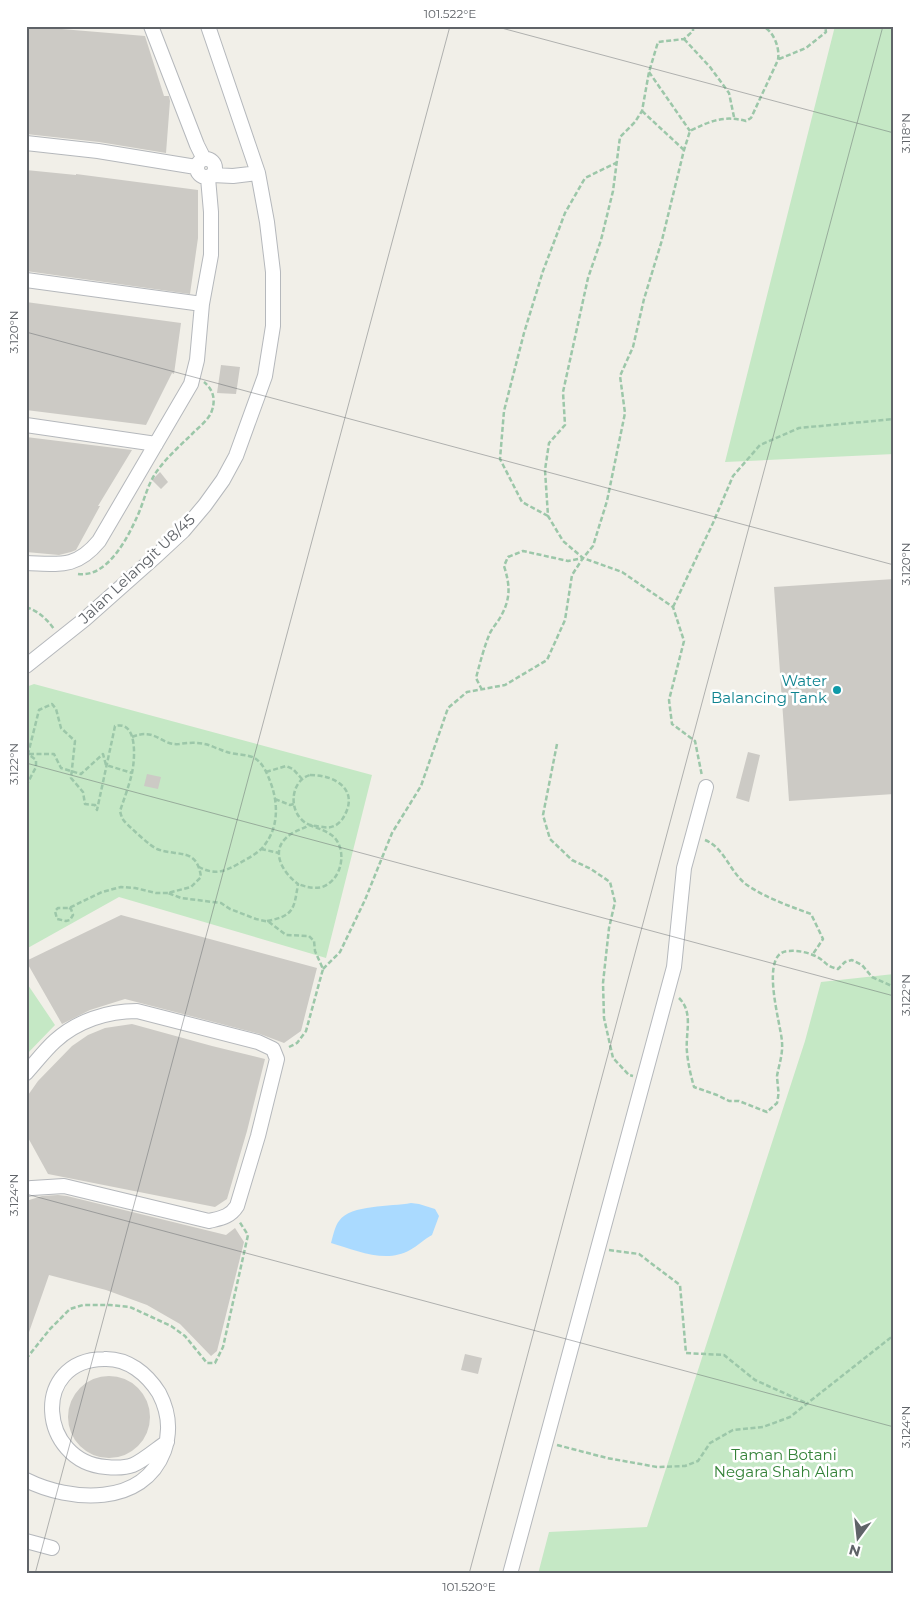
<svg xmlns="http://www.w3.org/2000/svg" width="920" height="1600" viewBox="0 0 920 1600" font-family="Montserrat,sans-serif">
	<rect width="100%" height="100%" fill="#f1efe8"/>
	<path fill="#c5e8c5" d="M835 26H894V454L725 462Z
		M34 684 372 775 326 958 119 897 26 949V687Z
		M894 974V1574H538L549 1532 647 1527 805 1041 821 982Z
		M26 982 55 1025 26 1055Z"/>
	<path fill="#aadaff" d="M411 1203 419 1204 435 1209 439 1216 432 1235C424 1239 418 1246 410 1250 386 1264 355 1250 331 1243 333 1236 335 1226 339 1221 351 1204 391 1207 411 1203Z"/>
	<path fill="#cccac5" d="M26 26 145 36 164 96H169L170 101 166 153 99 142 26 134Z
		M26 170 76 175V174L198 190V238L190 294 26 271Z
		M26 302 181 323 174 374 172 373 146 425 26 410Z
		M221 365 240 367 236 394 217 393Z
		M26 437 132 450 98 506H100L76 550 71 552 59 555 26 552Z
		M160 472 168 482 161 489 152 480Z
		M894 579V794L789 801 774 587Z
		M748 752 760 755 749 802 736 798Z
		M147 774 161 777 158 789 144 786Z
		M121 915 317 968 301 1031 284 1043 260 1034 125 999 90 1010 62 1024 26 961Z
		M132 1024 212 1046 265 1059 247 1131 227 1199 215 1207 48 1174 26 1134V1098L38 1081 72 1046 88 1035 105 1028Z
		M58 1195 67 1196 226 1235 235 1228 244 1242 217 1351 211 1356 180 1324 147 1305 106 1290 49 1275 28 1335H26V1201L42 1196Z
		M465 1354 482 1358 478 1374 461 1370Z
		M68 1417a41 41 0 1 1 82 0a41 41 0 1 1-82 0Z"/>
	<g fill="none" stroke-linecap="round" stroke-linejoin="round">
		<g stroke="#b5b8bc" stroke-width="16">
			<path id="minor" d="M151 26 197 145 204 159
				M26 143 98 151 196 167
				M197 168a9 9 0 1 1 18 0a9 9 0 1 1-18 0Z
				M212 175 233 176 258 173
				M26 280 202 304
				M26 425 156 444
				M26 563C59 564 76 569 99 541L191 384 197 360 202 304 211 255V212L208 178
				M26 666 85 619 156 556 183 531 205 505 223 480 236 456 265 376 273 326V272L267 222 258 173 208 26
				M26 1073C36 1062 45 1050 55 1041 77 1021 107 1011 137 1011L258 1042 273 1049 277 1059 258 1136 237 1206C230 1217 221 1218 209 1221L64 1186 32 1188 26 1189
				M26 1480C70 1502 143 1507 164 1451 171 1431 169 1412 159 1393 147 1374 128 1358 104 1359 30 1360 39 1462 106 1467 115 1468 125 1468 133 1465 143 1461 158 1448 167 1442
				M26 1541 52 1548
				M510 1574 674 967 684 868 706 787"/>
		</g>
		<path stroke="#9cc7a9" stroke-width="2.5" stroke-dasharray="5 2.5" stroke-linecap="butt" d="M693 26V31L684 39 658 42 649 72 642 111 635 122 620 137 613 191 601 240 588 278 563 392 565 425 549 443 545 470 548 516 563 541 583 558 622 572 673 607 684 641 669 700 672 724 695 741 702 776
			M684 39 710 67 729 93 734 117
			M779 59 806 48 826 32 825 26
			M649 72 690 131
			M642 111 684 150
			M548 516 522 502 500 459 504 411 524 333 543 271 565 213 585 178 616 163
			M78 574C107 578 127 539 137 517 144 502 147 485 157 471 167 457 181 445 193 433 199 427 207 421 211 413 216 401 214 390 204 382
			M26 607C38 611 47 619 54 629
			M673 607 713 523 733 476 760 445 799 428 894 419
			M482 690 476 678C480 663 484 647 490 633 493 627 498 622 501 616 511 598 510 585 504 566L508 557 523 551 568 561 583 558
			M132 737C156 727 161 746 179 744 192 742 204 742 216 748 220 749 223 751 227 752 235 755 250 754 256 759 263 764 267 773 270 781 278 801 279 825 266 843 260 853 248 858 238 864 224 872 214 875 199 867
			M557 744 543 815 550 839 572 860 591 869 610 882 615 902 609 928 603 983 604 1018 613 1058 629 1075 633 1076
			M29 754H54L61 768 81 774 103 754 106 765 132 773
			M266 772 286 766 293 769 302 779
			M310 775C337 775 360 791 343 818 339 825 331 829 323 827 315 826 308 826 302 820 288 807 292 780 310 775Z
			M26 786 36 767V760L28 754 39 710 52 704 56 709 61 728 75 741 71 778 83 792 85 804 95 805 97 810 114 731 115 726C138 720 135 759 132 773 129 786 124 799 120 811 121 815 122 819 125 822 131 828 150 846 157 849 178 857 197 847 201 877L191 887 168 893 181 898 221 903 230 909 256 919 269 922 286 935 309 936 314 941 315 951 323 969 306 1031 297 1043 287 1048
			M275 799 290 805 294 804
			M705 840C725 848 730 873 747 885 766 898 789 906 811 914L823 939 813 954
			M261 849 279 853
			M69 908 71 909 73 915 70 920 66 921 57 919 55 911 58 908H69L102 892 121 887 135 888 156 893H168
			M267 921C294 916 294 909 298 884 282 872 268 849 291 834 297 830 303 829 309 825 318 828 327 831 334 837 348 852 341 881 322 887 314 889 306 887 298 884
			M323 969 340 952 365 900 392 833 421 786 448 708 467 692 505 685 547 660 565 620 572 575 583 558 593 546 607 501 625 413 620 376 633 347 644 299 662 240 684 150 690 131C710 121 724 115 746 121L751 118 778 60C780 48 774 31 762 26
			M679 998C694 1013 685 1033 687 1052 688 1064 691 1076 694 1087L717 1095 729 1101H739L767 1112 777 1103C778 1098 779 1093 778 1088 778 1084 777 1080 777 1076 779 1065 783 1054 782 1042 781 1024 758 951 789 951 798 950 811 953 819 958 828 964 826 966 838 969L845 962 852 960 862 965 872 977 894 987
			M609 1250 639 1254 680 1285 686 1353 724 1355 755 1380 806 1403
			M26 1359 50 1329 70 1309 83 1305H110L130 1307 171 1326 185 1336 207 1363H215L223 1347 248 1235 239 1221
			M557 1445 607 1458 657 1467 685 1466 698 1461 710 1443 733 1430 763 1427 790 1417 894 1335"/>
		<use href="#minor" stroke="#fff" stroke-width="14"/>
	</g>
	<path fill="none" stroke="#5f6368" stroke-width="1" stroke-opacity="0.45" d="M494 26 894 133M26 332 894 565M26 763 894 996M26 1194 894 1427M35 1574 450 26M469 1574 883 26"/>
	<circle fill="#0f9aa8" stroke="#fff" stroke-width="2" cx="837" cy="690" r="5"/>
	<g text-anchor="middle" stroke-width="5" stroke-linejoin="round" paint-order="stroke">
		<g font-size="15" fill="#5f6368" stroke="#fff">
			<text transform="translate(137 569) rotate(-43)" y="5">Jalan Lelangit U8/45</text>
		</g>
		<g font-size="15" fill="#0d838f" stroke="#fff" text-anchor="end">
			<text x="827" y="686">Water<tspan x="827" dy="17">Balancing Tank</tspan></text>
		</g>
		<g font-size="15" fill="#348238" stroke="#fff">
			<text x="784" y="1460">Taman Botani<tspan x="784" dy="17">Negara Shah Alam</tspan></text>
		</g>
	</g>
	<rect width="920" height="1600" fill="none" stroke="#ffffff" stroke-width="55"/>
	<g transform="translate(858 1538) rotate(195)" stroke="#ffffff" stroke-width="4" paint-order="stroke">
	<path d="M0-4L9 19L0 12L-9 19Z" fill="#5f6368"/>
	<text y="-8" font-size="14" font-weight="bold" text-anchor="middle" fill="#5f6368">N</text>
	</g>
	<rect x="28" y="28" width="864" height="1544" fill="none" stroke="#5f6368" stroke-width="2"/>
	<g font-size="12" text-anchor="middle" fill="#5f6368">
		<text x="450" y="18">101.522°E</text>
		<text transform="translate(906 133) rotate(-90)" y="4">3.118°N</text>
		<text transform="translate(14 332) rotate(-90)" y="4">3.120°N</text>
		<text transform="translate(906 564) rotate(-90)" y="4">3.120°N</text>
		<text transform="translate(14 764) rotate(-90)" y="4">3.122°N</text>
		<text transform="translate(906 995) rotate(-90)" y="4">3.122°N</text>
		<text transform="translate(14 1195) rotate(-90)" y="4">3.124°N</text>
		<text transform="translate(906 1427) rotate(-90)" y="4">3.124°N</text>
		<text x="469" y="1591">101.520°E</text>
	</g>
</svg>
